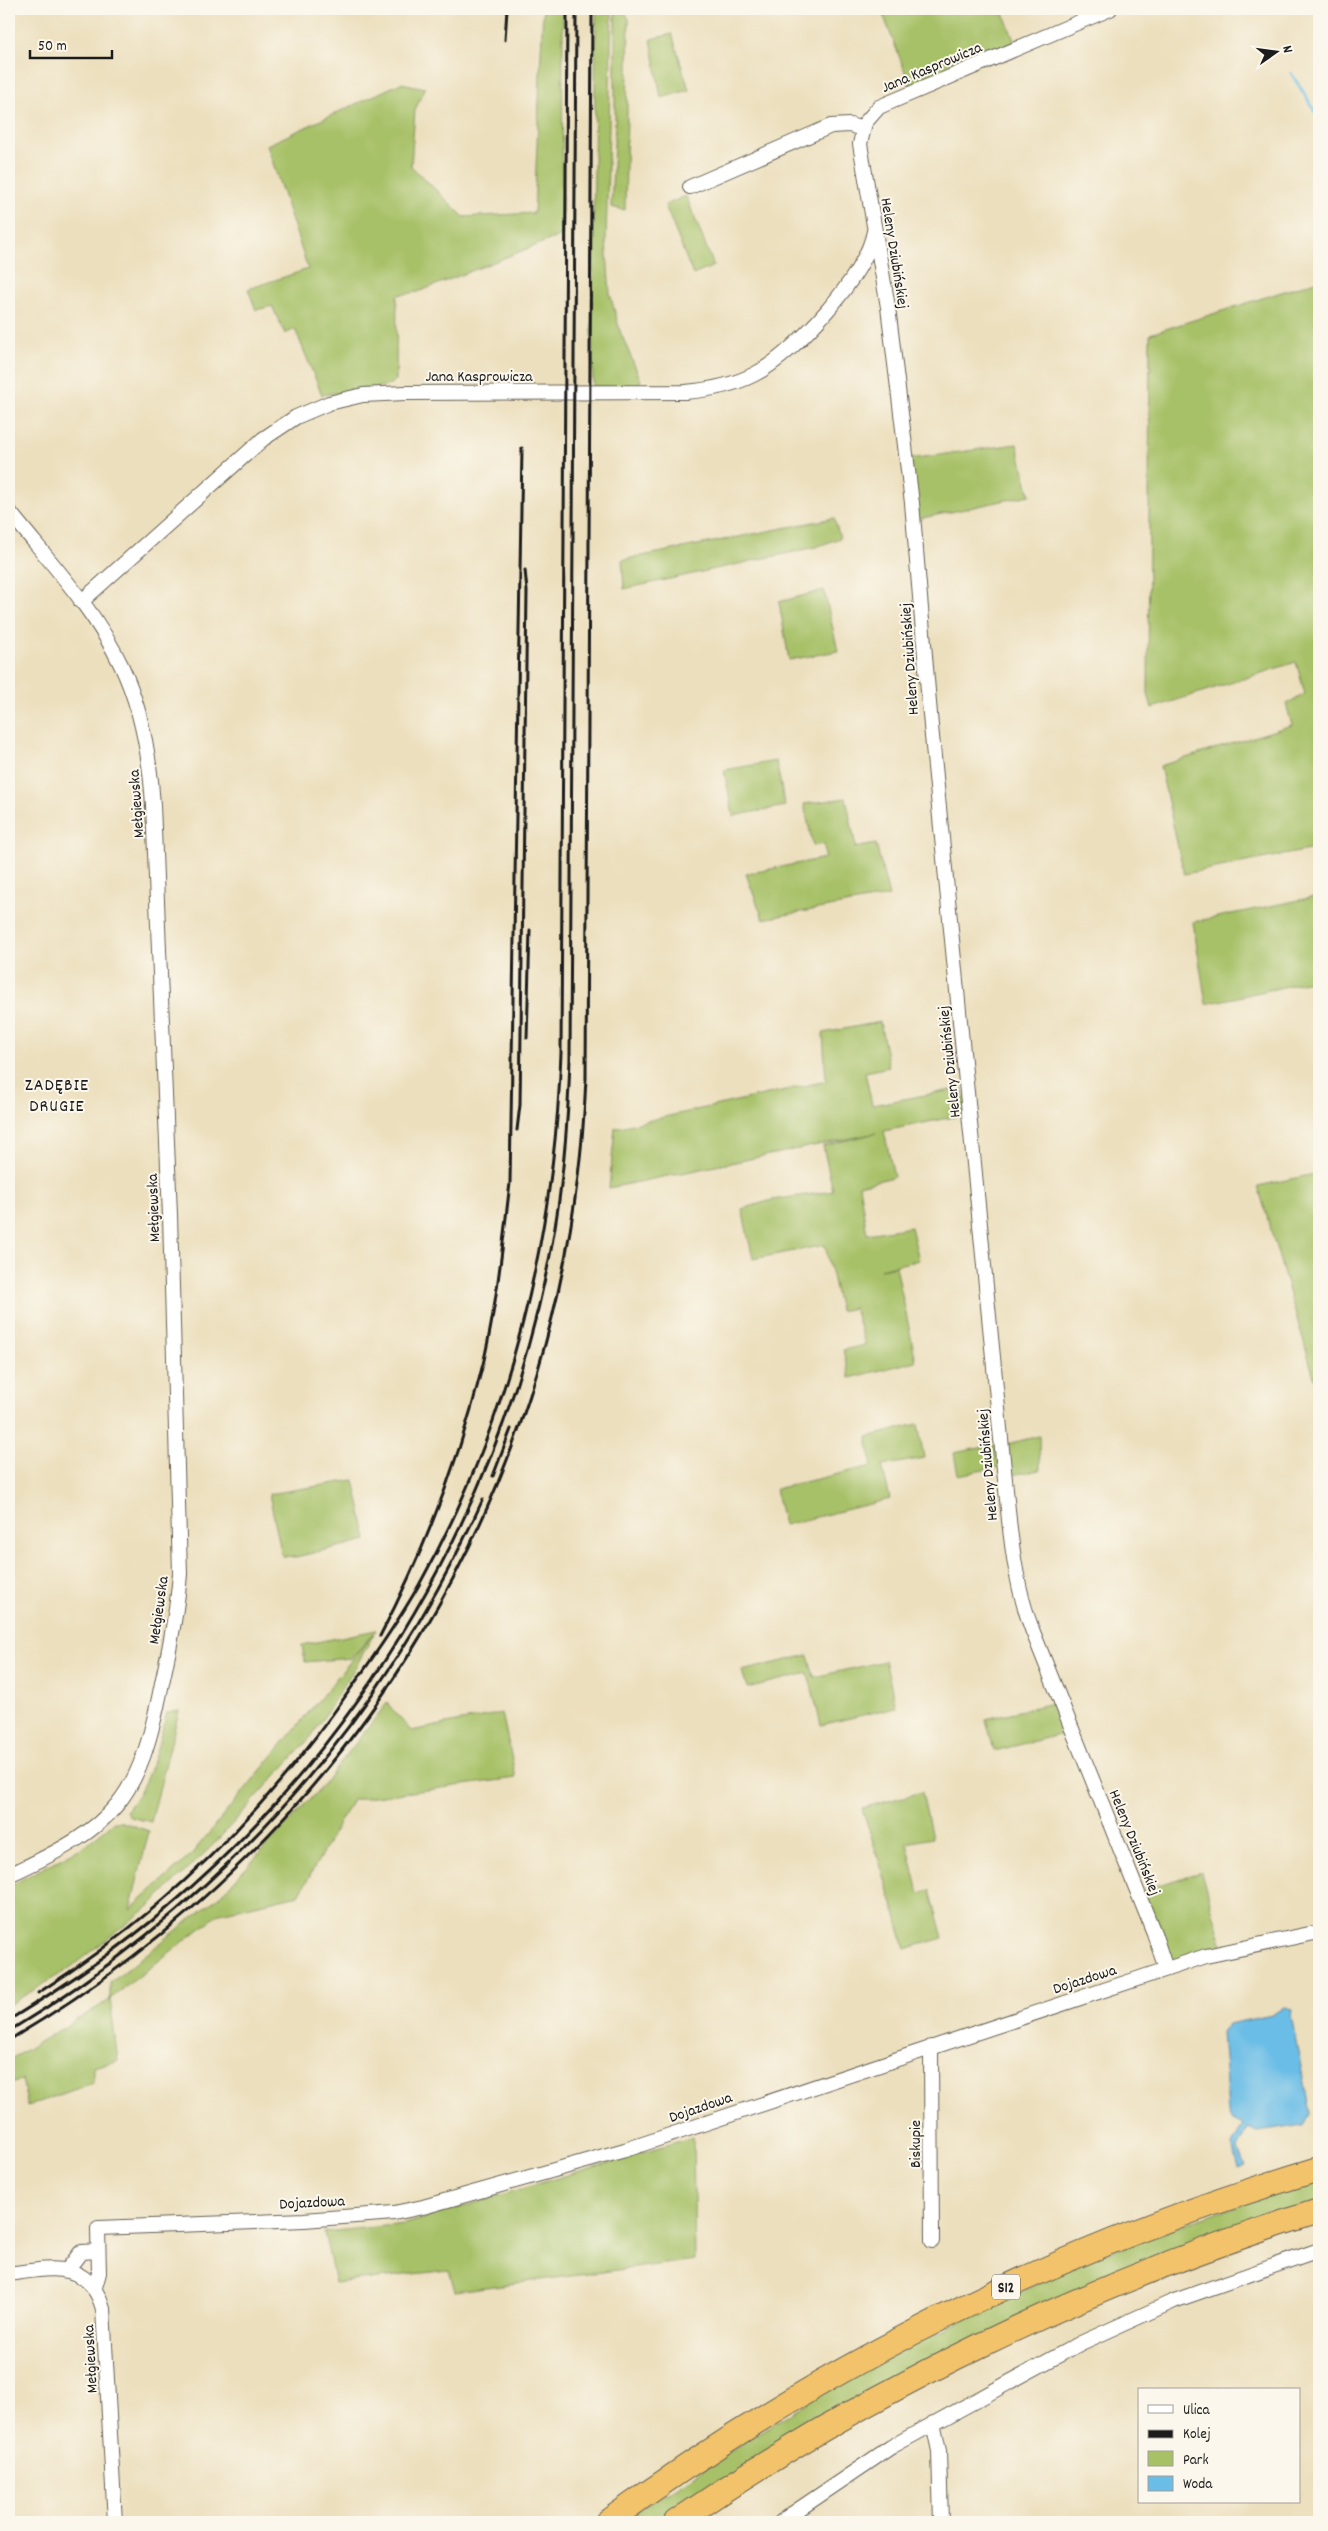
<svg xmlns="http://www.w3.org/2000/svg" width="1328" height="2531" viewBox="0 0 1328 2531" font-family="Dekko,sans-serif">
	<rect width="100%" height="100%" fill="#fbf7ec"/>
	<filter id="ink" filterUnits="userSpaceOnUse"><feTurbulence type="fractalNoise" baseFrequency=".02" numOctaves="2"/><feDisplacementMap in="SourceGraphic" scale="10" xChannelSelector="R" yChannelSelector="G"/><feConvolveMatrix kernelMatrix="1 2 1 2 8 2 1 2 1" color-interpolation-filters="sRGB"/></filter>
	<filter id="wash" filterUnits="userSpaceOnUse"><feTurbulence type="fractalNoise" baseFrequency=".0096" numOctaves="4" result="noise"/><feDisplacementMap in="SourceGraphic" scale="20" xChannelSelector="R" yChannelSelector="G"/><feGaussianBlur stdDeviation="1.12" result="paint"/><feColorMatrix in="noise" values="0 0 0 0 0 0 0 0 0 0 0 0 0 0 0 0 0 1.4 0 .05"/><feComposite in="paint" operator="in"/></filter>
	<g filter="url(#wash)">
		<rect width="100%" height="100%" fill="#ecdfbd"/>
		<path fill="#a7c167" stroke="#626e42" d="M543 9H563L562 235 418 292 397 295 396 380 387 386 322 395 295 329 285 334 272 306 256 310 248 289 308 269 267 145 401 83 425 88 415 110 411 166 464 217 534 213Z
			M596 9H612L606 241 610 294 620 331 641 381 635 388 593 386 592 327Z
			M615 9H623L629 19 625 210 611 207 615 124Z
			M881 9H1002L1015 43 911 87Z
			M672 34 689 90 661 98 651 39Z
			M686 196 714 266 693 275 665 205Z
			M1319 280V848L1184 874 1160 766 1292 725 1286 704 1305 694 1296 662 1152 708 1148 694 1150 334Z
			M1017 444 1030 495 918 519 910 459Z
			M834 518 840 538 816 547 624 589 622 560Z
			M824 590 838 651 789 660 779 602Z
			M776 761 785 806 733 816 724 770Z
			M846 798 856 847 854 848 876 844 889 896 763 919 746 874 825 858 824 844 813 846 804 804Z
			M1319 896V979L1206 1004 1193 922Z
			M880 1022 889 1067 865 1072 872 1105 962 1088 968 1114 884 1131 894 1177 859 1185 867 1234 911 1227 919 1260 880 1269 896 1266 916 1361 850 1378 843 1350 865 1345 854 1308 840 1311 825 1245 753 1259 742 1209 772 1200 833 1191 823 1146 876 1133 609 1188 615 1128 826 1081 823 1033Z
			M1319 1173V1394L1258 1186Z
			M918 1424 924 1458 882 1466 890 1499 784 1525 775 1489 872 1466 867 1437Z
			M1039 1436 1040 1470 1010 1475 1007 1444Z
			M995 1445 999 1467 958 1475 954 1453Z
			M354 1480 367 1540 296 1557 282 1556 269 1494Z
			M376 1630 356 1666 311 1737 213 1845 146 1909 67 1970 9 2005V1886L83 1847 114 1822H122L149 1831 130 1910 190 1856 373 1634 351 1658 305 1662 302 1645Z
			M808 1655 814 1677 885 1661 896 1707 821 1725 808 1673 747 1688 742 1671Z
			M387 1703 411 1731 502 1713 516 1778 352 1800 299 1895 220 1913 110 1999 118 2061 93 2067V2083L28 2106 22 2080 9 2083V2060L110 2000V1983L221 1895 324 1784Z
			M1052 1703 1067 1733 994 1751 986 1719Z
			M179 1711 151 1822 130 1817 126 1811C150 1784 157 1747 167 1713Z
			M922 1792 932 1838 907 1843 919 1893 930 1890 943 1938 905 1949 893 1904 862 1808Z
			M1201 1872 1223 1946 1184 1958 1173 1959 1165 1951 1142 1890Z
			M693 2137 695 2260 455 2291 449 2270 335 2283 324 2232 405 2224Z
			M1319 2177V2202L1099 2283 665 2522H621L840 2381 1088 2259Z"/>
		<path fill="#6abde6" stroke="#436c81" d="M1284 2007 1292 2009 1291 2015 1310 2114 1304 2125 1257 2132 1248 2128 1238 2150 1245 2166 1238 2169 1232 2146 1243 2125 1231 2119 1228 2112 1222 2032 1228 2024 1272 2015Z"/>
		<g fill="none" stroke-linecap="round" stroke-linejoin="round">
			<path stroke="#6abde6" stroke-width="3" d="M1291 73 1319 117"/>
		</g>
	</g>
	<g filter="url(#ink)">
		<g fill="none" stroke-linecap="round" stroke-linejoin="round">
			<g stroke="#656054" stroke-width="16">
				<path id="minor" d="M1110 9 879 107 865 123 860 144 888 307 912 503 931 726 1008 1510C1012 1551 1018 1594 1033 1632L1154 1933 1166 1969
					M690 187 831 126 850 125 862 129
					M9 511C48 560 94 608 121 665 142 709 150 757 153 805L170 1215 180 1574C177 1611 170 1647 162 1683 139 1800 117 1825 9 1875
					M81 602 263 439 296 417 329 403 363 395 405 393 685 392C709 390 734 385 755 374 794 354 867 275 874 231
					M931 2047 932 2241
					M67 2270 81 2252 98 2251
					M9 2274C50 2268 89 2259 103 2309L115 2522
					M95 2287 99 2273 98 2228 304 2220 394 2213 423 2207 625 2150 1206 1956 1319 1932
					M933 2423 939 2451 941 2522
					M780 2522 891 2447 1081 2343 1174 2301 1319 2250"/>
			</g>
			<g stroke="#656054" stroke-width="26">
				<path id="motorway" d="M607 2522C823 2365 1063 2245 1319 2169
					M676 2522C873 2387 1092 2282 1319 2211"/>
			</g>
			<use href="#minor" stroke="#fff" stroke-width="14"/>
			<use href="#motorway" stroke="#f2c36a" stroke-width="24"/>
			<path stroke="#1c1c1c" stroke-width="3" d="M505 40 507 9
				M527 1038 530 930
				M517 1130 520 1105 527 591 525 570
				M493 1476 511 1429
				M380 1636C426 1548 461 1456 484 1360 497 1302 503 1242 510 1183L522 448
				M38 1993C164 1913 270 1807 354 1684 377 1652 399 1620 419 1585 510 1422 554 1239 561 1053L567 9
				M9 2020C64 1986 117 1951 166 1909 364 1742 502 1505 551 1250 563 1187 568 1123 570 1059L576 9
				M9 2031C222 1902 380 1726 483 1499
				M9 2040C358 1834 569 1483 586 1078L592 9"/>
		</g>
	</g>
	<g text-anchor="middle" stroke-width="4" stroke-linejoin="round" paint-order="stroke">
		<rect fill="#fbf7ec" stroke="#5f5e5a" stroke-width="1" x="992" y="2274.5" width="28" height="25" rx="4"/>
		<g font-size="15" font-weight="bold" fill="#1c1c1c">
			<text x="1006" y="2292">S12</text>
		</g>
		<g font-size="16" fill="#1c1c1c" stroke="#fbf7ec">
			<text transform="translate(931 66) rotate(-23)" y="6">Jana Kasprowicza</text>
			<text transform="translate(896 253) rotate(81)" y="6">Heleny Dziubińskiej</text>
			<text x="479" y="381">Jana Kasprowicza</text>
			<text transform="translate(908 659) rotate(-94)" y="6">Heleny Dziubińskiej</text>
			<text transform="translate(135 804) rotate(-94)" y="6">Mełgiewska</text>
			<text transform="translate(948 1062) rotate(-96)" y="6">Heleny Dziubińskiej</text>
			<text transform="translate(152 1208) rotate(-92)" y="6">Mełgiewska</text>
			<text transform="translate(986 1465) rotate(-95)" y="6">Heleny Dziubińskiej</text>
			<text transform="translate(157 1610) rotate(-82)" y="6">Mełgiewska</text>
			<text transform="translate(1136 1842) rotate(68)" y="6">Heleny Dziubińskiej</text>
			<text transform="translate(1084 1978) rotate(-18)" y="6">Dojazdowa</text>
			<text transform="translate(700 2106) rotate(-19)" y="6">Dojazdowa</text>
			<text transform="translate(914 2144) rotate(-90)" y="6">Biskupie</text>
			<text transform="translate(312 2201) rotate(-3)" y="6">Dojazdowa</text>
			<text transform="translate(89 2359) rotate(-93)" y="6">Mełgiewska</text>
		</g>
		<g font-size="18" letter-spacing="1" fill="#1c1c1c" stroke="#fbf7ec">
			<text x="57" y="1090">ZADĘBIE<tspan x="57" dy="21">DRUGIE</tspan></text>
		</g>
	</g>
	<rect width="1328" height="2531" fill="none" stroke="#fbf7ec" stroke-width="30"/>
	<rect x="1138" y="2388" width="162" height="115" fill="#fbf7ec" stroke="#a29f99"/>
	<rect x="1148" y="2405" width="25" height="8" fill="#ffffff" stroke="#a29f99"/>
	<text x="1183" y="2414" font-size="15" fill="#1c1c1c">Ulica</text>
	<rect x="1148" y="2430" width="25" height="8" fill="#1c1c1c" stroke="#a29f99"/>
	<text x="1183" y="2438" font-size="15" fill="#1c1c1c">Kolej</text>
	<rect x="1148" y="2451" width="25" height="15" fill="#a7c167" stroke="#a29f99"/>
	<text x="1183" y="2464" font-size="15" fill="#1c1c1c">Park</text>
	<rect x="1148" y="2476" width="25" height="15" fill="#6abde6" stroke="#a29f99"/>
	<text x="1183" y="2488" font-size="15" fill="#1c1c1c">Woda</text>
	<g transform="translate(1276 52) rotate(76)" stroke="#fbf7ec" stroke-width="4" paint-order="stroke">
	<path d="M0-4L9 19L0 12L-9 19Z" fill="#1c1c1c"/>
	<text y="-8" font-size="14" font-weight="bold" text-anchor="middle" fill="#1c1c1c">N</text>
	</g>
	<path d="M30 50v8h82v-8" fill="none" stroke="#1c1c1c" stroke-width="2.5"/>
	<text x="38" y="50" font-size="15" fill="#1c1c1c" stroke="#fbf7ec" stroke-width="4" paint-order="stroke">50 m</text>
</svg>
